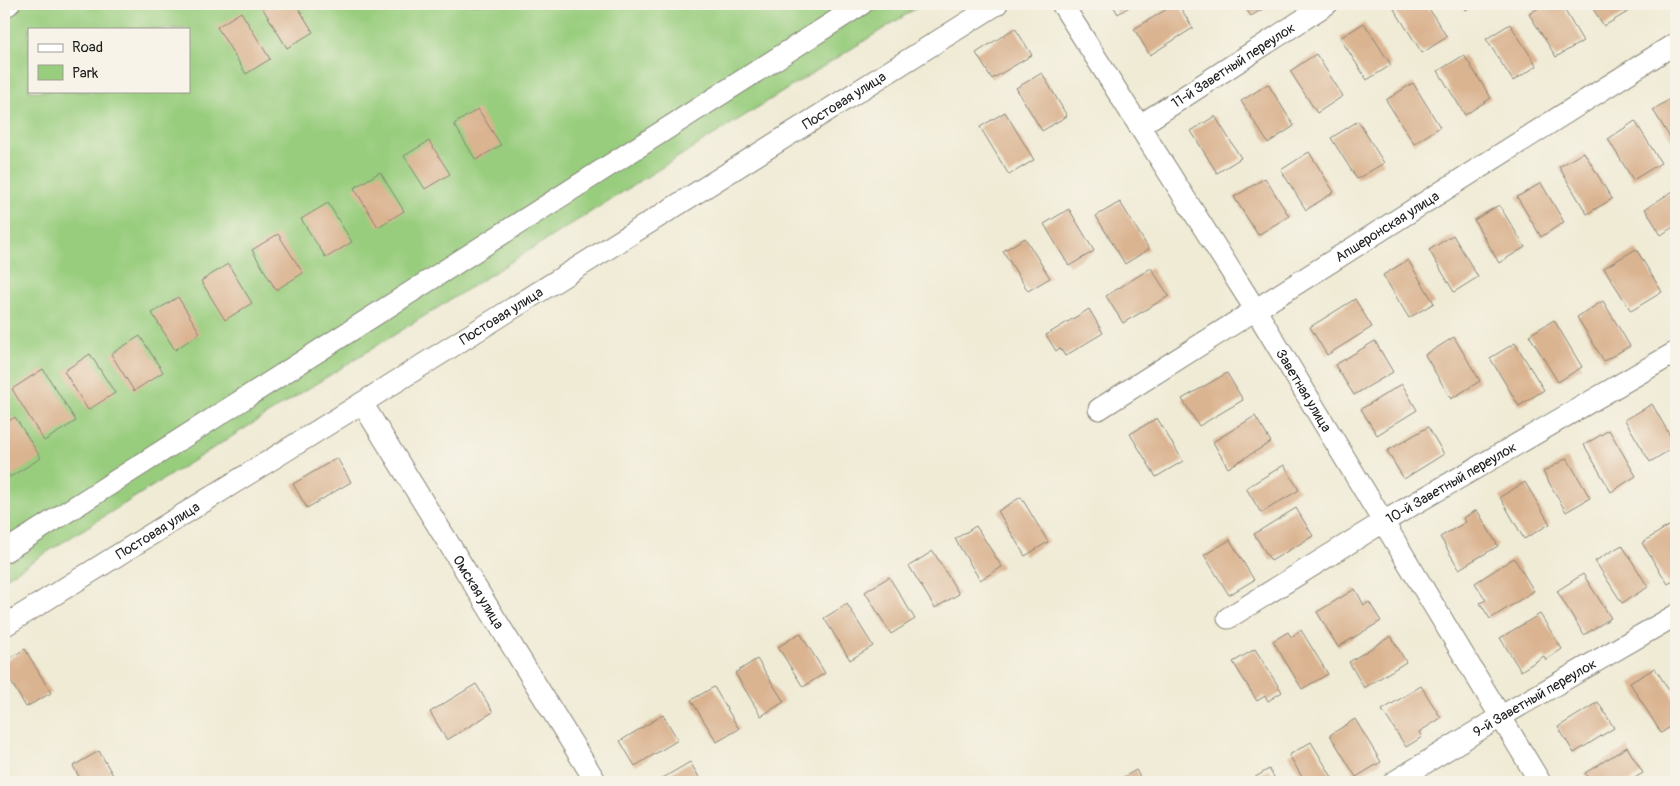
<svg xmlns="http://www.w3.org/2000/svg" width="1680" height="786" viewBox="0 0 1680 786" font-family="Pangolin,sans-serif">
	<rect width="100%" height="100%" fill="#f7f3e8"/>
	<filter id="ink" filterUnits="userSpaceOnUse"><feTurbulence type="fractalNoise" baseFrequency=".02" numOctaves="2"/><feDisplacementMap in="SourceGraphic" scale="10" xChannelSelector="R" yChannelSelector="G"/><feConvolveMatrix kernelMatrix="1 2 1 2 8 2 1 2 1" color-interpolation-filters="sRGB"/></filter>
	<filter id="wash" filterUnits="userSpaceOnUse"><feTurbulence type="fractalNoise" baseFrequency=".0096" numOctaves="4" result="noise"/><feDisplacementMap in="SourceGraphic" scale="20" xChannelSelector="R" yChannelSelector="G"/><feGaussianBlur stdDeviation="1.12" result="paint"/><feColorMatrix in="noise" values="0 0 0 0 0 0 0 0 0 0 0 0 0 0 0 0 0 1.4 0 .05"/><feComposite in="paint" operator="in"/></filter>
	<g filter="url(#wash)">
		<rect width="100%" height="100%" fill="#f0ebd5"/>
		<path fill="#99cd7e" stroke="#5a744d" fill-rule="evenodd" d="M4 4H923L4 579ZM29 29H189V91H29Z"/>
		<g id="blocks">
			<path fill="#dab390" d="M260 4H296L313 32 287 48Z
				M1112 4H1134L1118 14Z
				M1175 4H1178L1193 28 1150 55 1134 29Z
				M1243 4H1271L1251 16Z
				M1403 4H1426L1447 37 1422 53 1394 9Z
				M1462 4H1476L1466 10Z
				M1545 4H1561L1583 41 1556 57 1529 14Z
				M1590 4H1627L1631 10 1604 26Z
				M241 12 270 59 246 74 217 27Z
				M1364 23 1391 65 1367 80 1340 38Z
				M1510 24 1537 66 1513 81 1486 39Z
				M1015 28 1032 55 992 79 976 53Z
				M1316 54 1343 96 1317 113 1290 71Z
				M1464 55 1491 98 1465 115 1438 71Z
				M1042 73 1067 116 1042 131 1016 88Z
				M1413 83 1440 127 1414 144 1386 100Z
				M1268 84 1294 126 1268 143 1241 101Z
				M1676 95V147L1653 110Z
				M478 109 501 145 476 160 454 124Z
				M1005 112 1034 160 1009 175 980 127Z
				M1215 116 1241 158 1217 173 1191 131Z
				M1358 121 1384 163 1357 179 1331 138Z
				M1635 121 1661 163 1633 180 1608 139Z
				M429 141 450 174 425 189 404 156Z
				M1309 152 1334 192 1306 210 1281 170Z
				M1584 152 1612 199 1587 214 1559 167Z
				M380 172 404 211 378 227 354 188Z
				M1265 178 1289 216 1258 235 1234 197Z
				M1541 183 1564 222 1541 237 1517 197Z
				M1676 189V225L1661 235 1645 209Z
				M1120 202 1149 249 1125 264 1096 216Z
				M328 203 352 242 326 258 301 219Z
				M1499 205 1525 247 1499 263 1474 220Z
				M1069 209 1094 251 1069 266 1044 224Z
				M278 234 303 273 276 290 252 250Z
				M1453 235 1478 277 1454 292 1429 250Z
				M1025 238 1050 278 1028 291 1003 251Z
				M1636 249 1662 292 1631 311 1604 268Z
				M1408 260 1434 303 1409 318 1383 275Z
				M228 264 252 303 225 320 201 281Z
				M1151 268 1169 296 1123 323 1106 296Z
				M178 297 200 333 175 350 152 313Z
				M1355 299 1372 327 1327 355 1310 327Z
				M1603 301 1630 346 1604 361 1577 317Z
				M1089 309 1103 333 1065 356 1060 348 1056 351 1046 335Z
				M1554 320 1582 367 1558 382 1529 335Z
				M140 336 163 372 134 391 111 354Z
				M1454 337 1480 381 1451 399 1425 355Z
				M1375 341 1393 372 1354 395 1335 365Z
				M1515 343 1544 390 1519 406 1490 358Z
				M90 354 115 393 88 410 64 371Z
				M43 369 76 421 44 441 12 389Z
				M1227 373 1243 400 1199 426 1182 399Z
				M1402 384 1417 410 1377 435 1361 409Z
				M1652 404 1676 446 1650 462 1625 420Z
				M1255 416 1271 442 1228 468 1213 442Z
				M15 417 41 458 10 477 4 467V424Z
				M1157 418 1183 461 1156 477 1130 434Z
				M1428 427 1444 454 1404 479 1387 451Z
				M1609 430 1636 476 1611 492 1584 445Z
				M337 458 351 482 307 508 293 484Z
				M1567 458 1590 498 1566 512 1543 472Z
				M1284 465 1299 490 1261 513 1246 488Z
				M1525 482 1550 524 1524 539 1500 497Z
				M1021 497 1048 542 1025 556 998 511Z
				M1296 508 1313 536 1271 561 1254 534Z
				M1477 510 1498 546 1459 569 1440 537 1466 522 1463 518Z
				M976 526 1002 567 980 580 955 539Z
				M1668 526 1676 539V579L1668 584 1642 543Z
				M1230 540 1254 580 1229 595 1204 555Z
				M1622 545 1648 587 1622 603 1595 561Z
				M933 551 959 594 935 608 909 566Z
				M1514 558 1534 591 1490 619 1480 603 1486 600 1475 583Z
				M1583 574 1611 618 1584 635 1557 591Z
				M889 577 915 619 891 634 865 592Z
				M1355 589 1364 605 1369 602 1381 621 1338 647 1317 612Z
				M847 604 873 646 850 660 824 618Z
				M1540 614 1562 649 1546 660 1544 656 1521 671 1500 638Z
				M1301 630 1328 674 1302 689 1273 641 1288 632 1291 637Z
				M800 633 825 673 803 687 778 647Z
				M1391 636 1406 662 1364 688 1349 662Z
				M25 649 51 693 26 707 4 670V662Z
				M1255 649 1282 692 1268 701 1265 696 1257 701 1233 662Z
				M757 659 784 702 761 716 735 673Z
				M1655 668 1676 702V723L1661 733 1630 683Z
				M476 684 493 712 447 740 430 712Z
				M1421 686 1441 718 1419 732 1422 737 1406 747 1382 710Z
				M714 687 739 729 717 742 691 700Z
				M1598 702 1614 728 1574 753 1558 727Z
				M663 715 678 740 635 766 620 741Z
				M1355 719 1381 762 1356 777 1330 735Z
				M1311 742 1335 782H1305L1289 755Z
				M1627 747 1643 773 1628 782H1590L1585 773Z
				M99 751 117 782H82L73 766Z
				M690 762 702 782H656Z
				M1269 769 1277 782H1247Z
				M1136 770 1143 782H1115Z"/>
		</g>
	</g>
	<g filter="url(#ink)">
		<use href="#blocks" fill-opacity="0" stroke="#868478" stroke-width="1"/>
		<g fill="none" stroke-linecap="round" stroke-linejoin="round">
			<g stroke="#868478" stroke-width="23">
				<g id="minor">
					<path id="s1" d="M1062 4 1255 309 1540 782"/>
					<path d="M4 7 9 4"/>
					<path id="s2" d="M1139 126 1327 4"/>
					<path id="s3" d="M362 403 596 782"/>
					<path id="s4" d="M1099 409 1676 43"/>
					<path d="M4 552 862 4"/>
					<path id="s5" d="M1228 618 1383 522 1676 352"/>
					<path id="s6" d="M4 626 362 403 997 4"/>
					<path id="s7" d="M1394 782 1500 717 1676 615"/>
				</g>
			</g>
			<use href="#minor" stroke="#fff" stroke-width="21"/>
		</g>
	</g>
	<g text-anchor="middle" stroke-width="4" stroke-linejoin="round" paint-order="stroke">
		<g font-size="14" fill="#1c1c1c" stroke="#f7f3e8">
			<text dy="5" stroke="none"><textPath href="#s2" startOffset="112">11-й Заветный переулок</textPath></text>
			<text dy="5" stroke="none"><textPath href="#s6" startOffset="991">Постовая улица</textPath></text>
			<text dy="5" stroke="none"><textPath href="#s4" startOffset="341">Апшеронская улица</textPath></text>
			<text dy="5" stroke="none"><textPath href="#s6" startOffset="586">Постовая улица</textPath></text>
			<text dy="5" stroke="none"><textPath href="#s1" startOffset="456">Заветная улица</textPath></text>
			<text dy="5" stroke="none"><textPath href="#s5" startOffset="261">10-й Заветный переулок</textPath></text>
			<text dy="5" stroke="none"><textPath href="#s6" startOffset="181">Постовая улица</textPath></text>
			<text dy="5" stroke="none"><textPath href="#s3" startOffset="222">Омская улица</textPath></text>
			<text dy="5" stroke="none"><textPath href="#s7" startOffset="164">9-й Заветный переулок</textPath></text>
		</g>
	</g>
	<rect width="1680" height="786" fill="none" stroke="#f7f3e8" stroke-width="20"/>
	<rect x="28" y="28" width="162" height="65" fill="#f7f3e8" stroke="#9f9d96"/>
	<rect x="38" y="44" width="25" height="8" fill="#ffffff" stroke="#9f9d96"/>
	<text x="72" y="52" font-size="15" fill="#1c1c1c">Road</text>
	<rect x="38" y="65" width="25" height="15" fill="#99cd7e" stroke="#9f9d96"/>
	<text x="72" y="78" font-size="15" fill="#1c1c1c">Park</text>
</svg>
